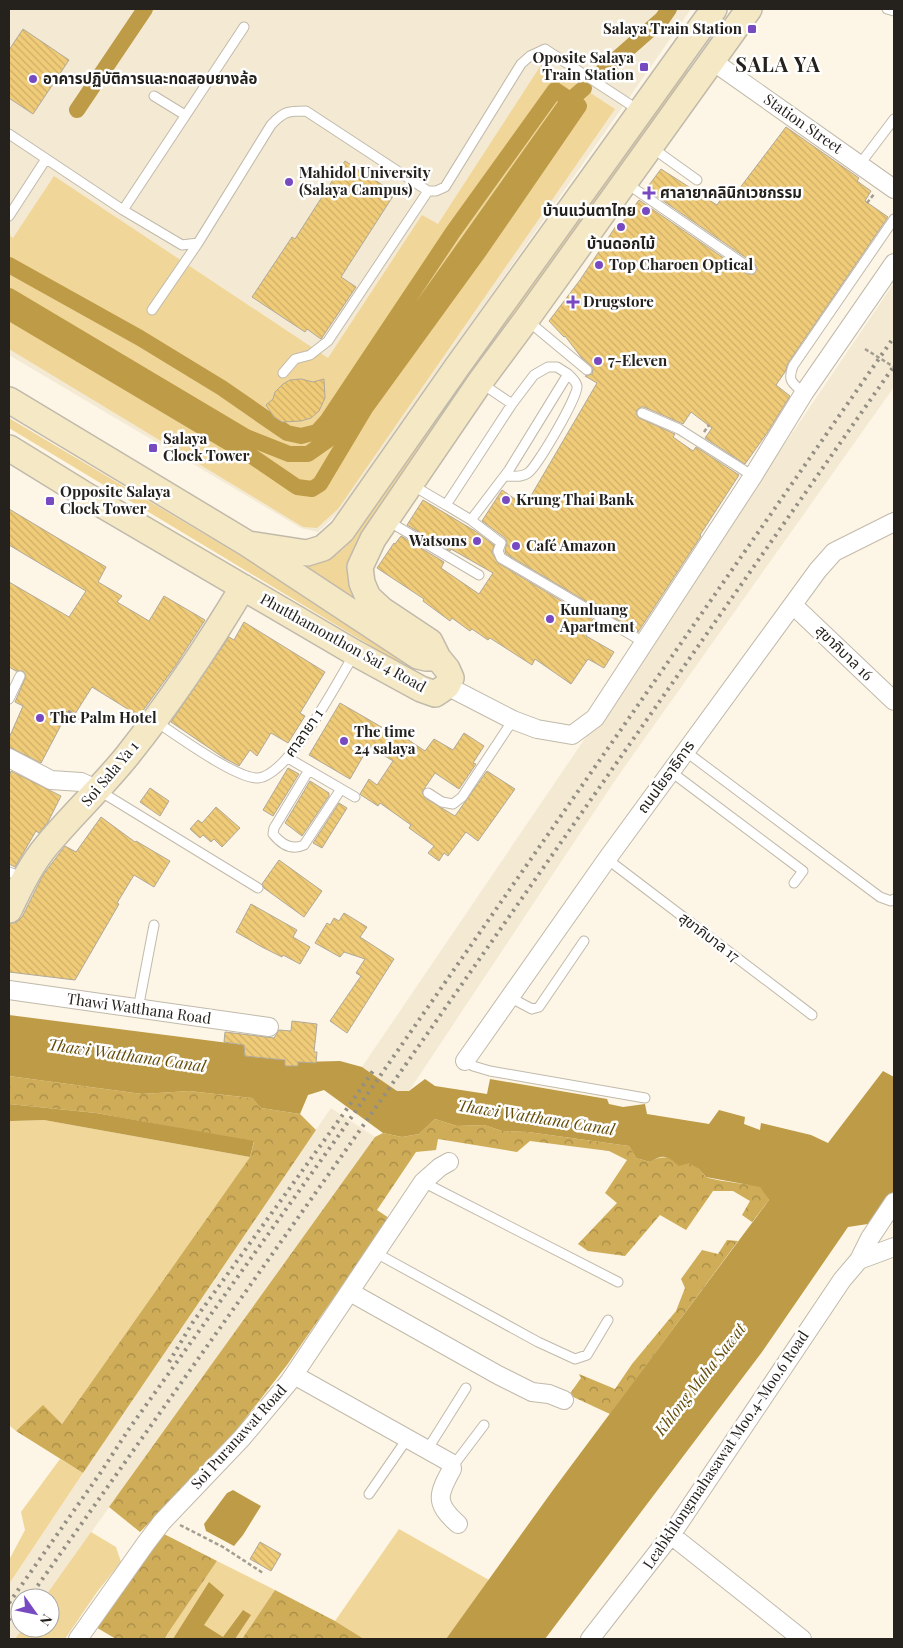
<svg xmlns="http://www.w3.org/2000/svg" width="903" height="1648" viewBox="0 0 903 1648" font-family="'Playfair Display','Noto Sans Thai',serif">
	<defs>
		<pattern id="forest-crowns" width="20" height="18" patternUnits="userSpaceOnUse" patternTransform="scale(1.25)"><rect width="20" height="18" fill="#ceac58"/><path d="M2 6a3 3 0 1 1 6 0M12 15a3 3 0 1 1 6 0" fill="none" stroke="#a78c48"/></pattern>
		<pattern id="building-back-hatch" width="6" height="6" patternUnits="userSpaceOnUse" patternTransform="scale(1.25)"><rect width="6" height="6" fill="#f0cc79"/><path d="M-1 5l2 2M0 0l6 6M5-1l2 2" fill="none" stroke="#ceaf68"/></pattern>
	</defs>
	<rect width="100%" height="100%" fill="#fdf5e5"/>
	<path fill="#f4e9d2" d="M9 9H691L340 511 318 532 301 528 9 355Z
		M894 283V387L618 776 409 1091H397L362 1067Z
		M331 1108 375 1137 44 1598H20V1628H23L15 1639H9V1584L172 1340Z"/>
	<path fill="#f0d699" d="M543 62 615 109 338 509 317 528 303 527 9 349V235L13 238 54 176 328 358 422 215 438 224Z
		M686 69 689 71 483 362 478 360 476 356Z
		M456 385 462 389 356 544 350 559 366 606 322 581 294 559C321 566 331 562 350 542L452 388Z
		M9 418 406 654 407 661 401 664 9 428Z
		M44 1120 250 1157 62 1424 43 1406 16 1431 9 1425V1121Z
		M60 1459 83 1473 9 1584V1560L25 1530 21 1512Z
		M399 1529 489 1580 446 1639H364L335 1621Z
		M91 1532 116 1547 121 1562 97 1592 65 1639H15L23 1628H50V1598H44Z
		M217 1561 275 1590 242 1639H164Z"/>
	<path fill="url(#forest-crowns)" d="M9 1076 142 1094 189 1091 252 1098 261 1108 300 1114 316 1130 83 1473 16 1431 43 1405 62 1424 250 1157 254 1142 96 1113 9 1104Z
		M435 1119 457 1126 484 1125 502 1131 528 1132 629 1146 636 1158 650 1162C663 1153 685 1158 698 1168 701 1170 703 1175 706 1177 711 1180 751 1185 760 1186L769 1200 752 1222 742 1215 750 1201 733 1191H713L686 1230 660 1215 625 1256 588 1251 578 1244 617 1203 605 1193 627 1160 609 1151 530 1141 517 1152 438 1139 436 1150 416 1152 377 1210 389 1218 287 1365 224 1446 140 1532 109 1507 375 1137 383 1133 402 1137 419 1134Z
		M727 1240 738 1241 610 1414 569 1395 581 1378 579 1374 615 1389 632 1364 676 1311 685 1288 681 1279 702 1250 718 1254Z
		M164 1534 217 1561 164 1639H116L94 1626Z
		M275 1590 335 1621 364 1639H242Z"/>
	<path fill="#bd9b47" d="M9 1015 244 1045 245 1056 285 1060V1066H297L298 1062 340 1061 362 1067 397 1091H409L425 1079 435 1086 487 1094 490 1079 607 1099 609 1104 623 1107 645 1104 647 1114 709 1124 719 1110 745 1117 744 1124 760 1130 761 1123 811 1135 828 1143 883 1071 894 1077V1220L848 1227 762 1352 545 1639H446L553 1490 769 1200 760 1187 706 1177 699 1169 689 1163 679 1166C668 1156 664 1153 650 1162L636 1158 629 1146 528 1132 502 1131 484 1125 457 1126 435 1119 419 1134 402 1137 383 1133 324 1090 308 1095 300 1114 261 1108 252 1098 189 1091 142 1094 9 1076Z
		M9 1104 96 1113 254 1141 250 1157 44 1120 12 1121H9Z
		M233 1490 261 1506 243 1535 234 1546 206 1531 204 1524 227 1493Z
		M209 1582 224 1595 204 1625 223 1637 243 1610 251 1615 235 1639H173Z"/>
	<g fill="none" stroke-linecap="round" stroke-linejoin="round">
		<path stroke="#bd9b47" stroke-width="16" d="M603 71 662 19 669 9
			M77 110 145 9
			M9 265 140 338 222 388 287 433 301 436 317 432 327 421 453 232 555 90 579 106 480 250 366 407 320 484 312 489 297 487 253 457 9 312
			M9 296 246 437 289 454H308L328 440 566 104 584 88"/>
	</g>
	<path fill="url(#building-back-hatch)" stroke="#b0a99a" d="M23 29 69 60 33 114 9 98V50Z
		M786 127 859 178 857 181 871 191 865 201 888 217 788 363 785 372 776 385 790 396 767 433 745 464 705 438 712 428 691 412 683 424 644 407H641L637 410 636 414 639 418 675 434 673 437 693 451 696 447 739 475 700 535 701 536 638 632 506 554 505 551 507 542 505 538 482 521 502 490 525 506 597 383 585 376 592 374 593 368 591 366 581 357 565 336 564 337 549 321 580 280 616 226 618 228 639 200 747 274H754L757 269 755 264 646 189 661 169 717 205 728 188 736 193Z
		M345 161 395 193 341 277 356 287 321 339 307 329 305 332 252 297 292 237 295 239Z
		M301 379 313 382 324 379 325 398 319 411 311 418 301 421 282 422 274 417 266 405 273 399 275 392 283 384 290 380Z
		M423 500 475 531 494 545 492 553 498 563 595 621 586 636 614 652 604 668 588 659 571 684 535 659 532 665 490 638 488 640 472 629 470 631 452 618 450 621 423 601 424 599 377 568 394 543 395 544 401 536 444 562 441 568 479 594 493 573 451 549 450 551 407 525Z
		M9 509 106 567 98 582 122 596 117 602 149 621 164 596 205 620 176 665 139 716 92 687 75 714 69 710 41 763 9 747V738L23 706 15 702 26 676 23 671H16L9 667V582L69 617 86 591 9 545Z
		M244 622 325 672 300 713 305 716 288 743 271 733 257 756 250 750 239 766 224 758 171 722 229 637 234 640Z
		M340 703 397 736 398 733 425 751 434 739 453 750 464 733 484 746 473 763 476 764 459 789 435 773 422 792 425 798 455 816 487 771 515 789 478 841 466 832 448 856 444 853 439 861 428 853 434 846 409 828 411 825 380 803 378 806 361 795 360 794 369 779 377 785 393 761 369 746 350 779 309 755Z
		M288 768 299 774 273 816 263 810Z
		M11 771 61 796 48 822 39 833 36 831 15 867 9 864V777Z
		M310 781 329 793V796L302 836 285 823Z
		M150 788 169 801 160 816 140 802Z
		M339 803 347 808 322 848 313 843Z
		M216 807 240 828 222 847 214 839 211 842 203 835 200 838 190 829 198 820 202 823Z
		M101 817 135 842 136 841 170 861 154 887 134 875 117 903 119 904 75 980 9 972V924L17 922 22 917 43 875 65 846 76 852Z
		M279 860 322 891 304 917 264 888 262 884Z
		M251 904 297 930 293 937 310 947 300 964 283 955 282 957 262 947 236 932Z
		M344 913 367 927 360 937 394 959 347 1033 330 1021 361 976 356 973 365 959 344 952 340 957 315 943 327 923 330 925 334 918 339 921Z
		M292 1021 317 1024 314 1052H317L316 1063 298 1062V1066H285V1060L245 1056 244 1045 224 1042 225 1032 274 1038 279 1030 291 1031Z
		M260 1542 281 1554 271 1571 250 1559Z"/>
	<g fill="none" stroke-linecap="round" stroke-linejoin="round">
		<g stroke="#c1baab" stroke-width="11">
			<path id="service" d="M887 9 894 11
				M154 96 185 115
				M9 134 123 210 182 245 198 243
				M651 147 697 180
				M860 164 894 119
				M626 183 751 269
				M123 210 244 27
				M9 216 46 159
				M152 310 198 243 271 125C284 111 288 111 306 111L428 191H436L445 187 521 64 530 56 545 49 640 111
				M528 321 587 370
				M283 373 295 359 310 355 328 341 428 191
				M481 383 512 404
				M804 393C793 383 787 382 793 366L894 219
				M642 413 679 429 753 476
				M505 476C513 476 521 478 528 473 537 467 579 395 577 386 576 381 571 377 568 374
				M412 485 446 505
				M471 520 509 470 568 374 557 367H548L534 375 512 404 446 505 471 520 501 543 498 551 501 558 645 643
				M388 521 479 575
				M9 699 20 676
				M155 721C175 734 236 779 258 778 290 775 338 680 355 653
				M685 751 880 897 891 901 894 899
				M288 758 355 797
				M309 770 274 828 273 834C281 844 291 851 304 845L341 789
				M670 771 803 871 794 883
				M98 790 258 888
				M428 793 442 802 453 804 462 797 513 720
				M607 859 812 1015
				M9 872 24 878
				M509 997 532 1009 539 1007 584 941
				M138 1009 154 925
				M465 1061 473 1066 490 1071 645 1098
				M423 1182 618 1282
				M376 1253 538 1342 575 1359 587 1355 608 1320
				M427 1450 466 1388
				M453 1466 484 1425
				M369 1494 407 1439"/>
		</g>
		<g stroke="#c1baab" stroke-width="20">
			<path id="minor" d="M711 60 894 189
				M793 605 894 701
				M447 686 513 720 537 729 572 735 595 718 753 476 804 393 894 263
				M9 758 51 780 81 782 98 790
				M9 990 269 1027
				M465 1061 607 859 818 570 834 552 894 522
				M859 1260 894 1247
				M350 1292 498 1375 532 1392 549 1394 564 1400
				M294 1375 451 1463 452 1469C438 1494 434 1503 458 1524
				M671 1535 802 1639
				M78 1639 146 1543 162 1522 242 1438 289 1382 423 1182 440 1167 449 1162
				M590 1639 671 1535 842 1280 859 1260 870 1238 894 1202"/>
		</g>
		<g stroke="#c1baab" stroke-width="28">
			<path id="secondary" d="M9 400 248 544 418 656 426 658H438
				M9 448 82 493 355 653 421 689 435 694 447 686 451 678 447 669 438 658 430 642 382 610 368 597 362 583 360 567 373 539 480 382 526 320 749 9
				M248 544 307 553 323 548 342 531 457 367 714 9
				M9 910C20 887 31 864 48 844 73 814 102 787 127 756 170 702 208 646 243 587"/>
		</g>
		<path stroke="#a39d92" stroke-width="2.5" stroke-dasharray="4 2.5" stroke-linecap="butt" d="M867 203 874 194
			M865 349 894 367
			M704 432 709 425
			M68 711 83 721
			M180 1525 223 1547 263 1573"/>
		<use href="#service" stroke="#fff" stroke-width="9"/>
		<use href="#minor" stroke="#fff" stroke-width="18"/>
		<use href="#secondary" stroke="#f5e8c5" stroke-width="25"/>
		<path stroke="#948f84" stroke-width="4" stroke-dasharray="2.5 5" stroke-linecap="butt" d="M169 1362 193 1322 344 1113 375 1068
			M29 1598 360 1130 894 366
			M9 1603 101 1472 129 1429 339 1135 894 337
			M9 1620 20 1602"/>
	</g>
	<g fill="#774ac2" stroke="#fff" stroke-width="2">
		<rect x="747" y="24" width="10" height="10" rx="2.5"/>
		<rect x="639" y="62" width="10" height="10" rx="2.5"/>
		<circle cx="33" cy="79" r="5"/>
		<circle cx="289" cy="182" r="5"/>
		<path d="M646.5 185.5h5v5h5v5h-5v5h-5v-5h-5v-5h5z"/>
		<circle cx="646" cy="211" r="5"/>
		<circle cx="621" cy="227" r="5"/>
		<circle cx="599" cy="265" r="5"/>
		<path d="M570.5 294.5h5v5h5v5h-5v5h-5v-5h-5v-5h5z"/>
		<circle cx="598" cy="361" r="5"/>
		<rect x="148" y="443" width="10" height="10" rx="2.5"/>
		<circle cx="506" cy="500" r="5"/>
		<rect x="45" y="496" width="10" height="10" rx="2.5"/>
		<circle cx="477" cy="541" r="5"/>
		<circle cx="516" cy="546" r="5"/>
		<circle cx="550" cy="619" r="5"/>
		<circle cx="40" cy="718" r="5"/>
		<circle cx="344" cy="741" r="5"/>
	</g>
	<g text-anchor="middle" stroke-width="5" stroke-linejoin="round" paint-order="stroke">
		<g font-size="15" font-weight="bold" fill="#25221d" stroke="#fff" text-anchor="start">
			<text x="742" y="34" text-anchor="end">Salaya Train Station</text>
			<text x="634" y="63" text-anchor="end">Oposite Salaya<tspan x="634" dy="17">Train Station</tspan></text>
			<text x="43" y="84">อาคารปฏิบัติการและทดสอบยางล้อ</text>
			<text x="299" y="178">Mahidol University<tspan x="299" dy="17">(Salaya Campus)</tspan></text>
			<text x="660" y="198">ศาลายาคลินิกเวชกรรม</text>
			<text x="636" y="216" text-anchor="end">บ้านแว่นตาไทย</text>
			<text x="621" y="249" text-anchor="middle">บ้านดอกไม้</text>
			<text x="609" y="270">Top Charoen Optical</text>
			<text x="583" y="307">Drugstore</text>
			<text x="608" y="366">7-Eleven</text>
			<text x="163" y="444">Salaya<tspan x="163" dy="17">Clock Tower</tspan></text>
			<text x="60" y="497">Opposite Salaya<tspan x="60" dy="17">Clock Tower</tspan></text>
			<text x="516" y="505">Krung Thai Bank</text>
			<text x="467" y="546" text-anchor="end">Watsons</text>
			<text x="526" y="551">Café Amazon</text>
			<text x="560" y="615">Kunluang<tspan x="560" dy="17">Apartment</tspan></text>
			<text x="50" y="723">The Palm Hotel</text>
			<text x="354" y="737">The time<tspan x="354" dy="17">24 salaya</tspan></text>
		</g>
		<g font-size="15" fill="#25221d" stroke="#fff">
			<text transform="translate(803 124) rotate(35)" y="5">Station Street</text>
			<text transform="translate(343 643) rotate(29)" y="5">Phutthamonthon Sai 4 Road</text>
			<text transform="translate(844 653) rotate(44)" y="5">สุขาภิบาล 16</text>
			<text transform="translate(304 733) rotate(-55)" y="5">ศาลายา 1</text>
			<text transform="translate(110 774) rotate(-50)" y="5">Soi Sala Ya 1</text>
			<text transform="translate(666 777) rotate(-54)" y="5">ถนนโยธาธิการ</text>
			<text transform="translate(709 937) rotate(37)" y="5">สุขาภิบาล 17</text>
			<text transform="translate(139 1009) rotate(8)" y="5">Thawi Watthana Road</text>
			<text transform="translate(239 1437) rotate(-48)" y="5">Soi Puranawat Road</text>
			<text transform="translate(726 1450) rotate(-56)" y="5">Leabkhlongmahasawat Moo.4-Moo.6 Road</text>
		</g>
		<g font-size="16" font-style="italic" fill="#634c07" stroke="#fff">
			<text transform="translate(127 1055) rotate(8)" y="6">Thawi Watthana Canal</text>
			<text transform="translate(536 1117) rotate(9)" y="6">Thawi Watthana Canal</text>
			<text transform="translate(700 1379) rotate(-52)" y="6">Khlong Maha Sawat</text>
		</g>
		<g font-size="20" font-weight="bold" letter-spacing="1" fill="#25221d" stroke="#fff">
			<text x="778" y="72">SALA YA</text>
		</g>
	</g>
	<rect width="903" height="1648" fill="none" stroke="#25221d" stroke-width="20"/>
	<g transform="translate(35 1613) rotate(123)"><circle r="24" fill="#ffffff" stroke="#a8a7a5"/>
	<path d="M0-4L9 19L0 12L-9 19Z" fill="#774ac2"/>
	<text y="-8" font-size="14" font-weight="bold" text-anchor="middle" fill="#25221d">N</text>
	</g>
</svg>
